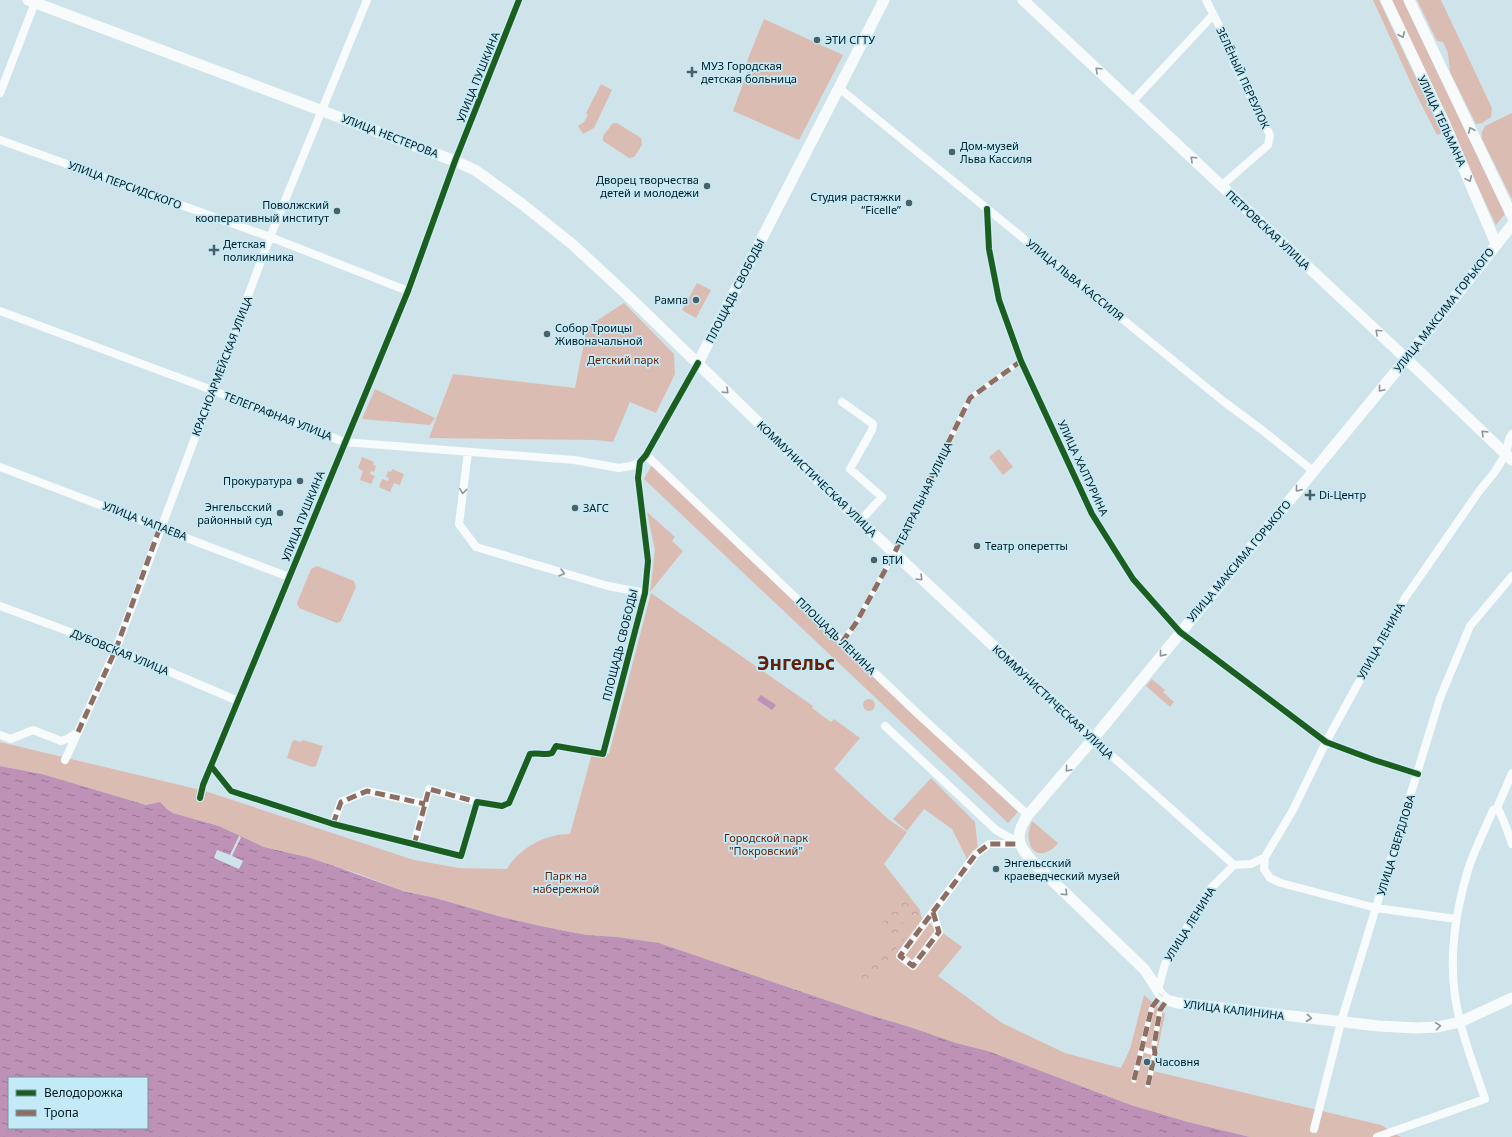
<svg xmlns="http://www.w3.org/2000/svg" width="1512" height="1137" viewBox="0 0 1512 1137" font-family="'Noto Sans',sans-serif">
	<defs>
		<pattern id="forest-crowns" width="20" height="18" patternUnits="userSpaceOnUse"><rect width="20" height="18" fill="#dbbcb3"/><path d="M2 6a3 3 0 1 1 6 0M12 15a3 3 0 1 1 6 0" fill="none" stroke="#baa19a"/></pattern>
		<pattern id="water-ripples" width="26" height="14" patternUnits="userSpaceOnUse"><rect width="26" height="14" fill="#be91b7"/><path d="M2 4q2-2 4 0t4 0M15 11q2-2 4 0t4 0" fill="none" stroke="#987694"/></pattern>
	</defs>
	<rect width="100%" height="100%" fill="#cfe4ea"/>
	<path fill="#dbbcb3" d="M1373 0H1379L1442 133 1437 135 1416 94Z
		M1390 0H1403L1505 214 1496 225Z
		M1417 0H1441L1492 108 1491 117 1482 123 1476 124 1450 72 1448 53 1443 42 1437 41Z
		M764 19 843 55 799 140 733 111 749 67 747 61Z
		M601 84 612 90 594 128 583 134 578 126 584 122 588 115 586 113Z
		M1512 113V199L1482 139V132L1485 126Z
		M613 123H617L641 138 642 145 634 157 629 158 603 141V136Z
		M697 283 711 290 696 318 682 310Z
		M624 303 674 354 675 374 656 413 630 402 613 442 596 440 429 438 453 374 575 388 587 327Z
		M375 389 435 418 430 425 362 419Z
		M999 449 1013 467 1003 475 989 457Z
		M362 457 374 462 373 465 376 466 374 472 371 471 370 474 375 476 371 484 360 480 363 471 358 468Z
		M652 465 1018 812 1008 823 644 479Z
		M392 469 404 474 400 485 394 483 390 492 379 487 382 479 388 481 389 478 386 477 388 471 391 472Z
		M647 512 675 537 672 541 683 551 650 592 655 550Z
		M317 566 354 581 356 587 341 621 337 623 299 608 297 603 311 569Z
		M651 593 813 706 812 708 831 722 834 719 860 738 834 769 888 819 907 832 884 864 920 910 921 917 962 947 938 976 1002 1023 1065 1053 1121 1068 1130 1049 1144 995 1165 1014 1153 1071 1381 1125 1401 1137H1250L1188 1122 1131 1105 988 1051 956 1043 910 1027 870 1015 659 943 618 937 587 935 550 928 502 917 432 897 406 892 359 874 299 855 264 847 219 826 173 813 165 807 141 804 42 774 0 766V742L205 791 414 860 459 868 507 869C519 848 545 834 570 834L593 750 609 754Z
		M1152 679 1165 690 1163 692 1174 702 1170 707 1146 686Z
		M863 705a6 6 0 1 1 12 0a6 6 0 1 1-12 0Z
		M294 740 301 742 303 740 323 746 316 766 312 767 287 758 292 742Z
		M931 778 975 822 978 850 968 861 952 829 924 809 907 831 893 819Z
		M1032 821 1058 843C1049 855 1032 859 1029 840 1027 834 1030 827 1032 821Z"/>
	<path fill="url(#forest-crowns)" d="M906 897 920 916 916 919 912 918 911 914C905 911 900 907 898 901L901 898Z
		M891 912H901L902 922 908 929 907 935 867 986 857 982 860 976 867 970 881 953 890 946 892 943 888 936 882 933 881 925Z"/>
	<path fill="url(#water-ripples)" fill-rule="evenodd" d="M761 695 776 705 772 710 757 700Z
		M0 766 42 774 146 805 160 802 167 809 173 813 219 826 264 847 307 857 334 866 406 892 432 897 502 917 550 928 587 935 618 937 659 943 870 1015 910 1027 956 1043 988 1051 1131 1105 1188 1122 1250 1137H0ZM9 1078H147V1128H9Z"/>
	<path fill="#cfe4ea" d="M239 836 241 837 232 856 243 861 239 869 214 858 217 850 230 855Z"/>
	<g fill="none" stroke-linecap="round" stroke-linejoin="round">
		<path stroke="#f8fbfc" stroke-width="5.5" d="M842 642 856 623 894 554 970 398 1021 361
			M1142 1049 1155 1053
			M1134 1080 1152 1007 1161 995
			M1148 1085 1155 1053 1154 1046 1160 1010 1167 1000"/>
		<path stroke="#f8fbfc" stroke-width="8" d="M1206 0 1233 53V62L1270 135 1268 145 1221 186
			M839 88 1223 401 1262 430 1313 471
			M0 93 36 0
			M1132 102 1213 15
			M0 140 270 237 408 291
			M987 209 989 249 999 300 1021 361 1092 514 1133 579 1180 632 1326 742 1374 760 1418 774
			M0 311 212 390 344 442 574 460 619 468 631 466 640 462
			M842 402 873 424 872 430 850 469 882 497 860 521
			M468 452 459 524 476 547 608 586 645 593
			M646 455 918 714 1028 815
			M0 467 289 577
			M0 606 116 649 238 701
			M885 726 996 830 1019 843
			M78 732 116 649 270 237 367 0
			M0 735 11 739 33 730 61 741 67 739 78 732 65 760
			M1093 739 1234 865 1251 864 1265 857 1264 869 1270 878 1281 883 1376 908 1456 919
			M211 766 231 791 333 824 461 856 477 802 502 806 509 803 530 754C538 752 545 756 552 753L556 746 603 754 645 593 648 561 638 478 640 462 646 455 698 363
			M200 798 203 785 408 291 455 161 519 0
			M1497 808C1502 813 1509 836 1512 844
			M333 824 341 802 367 791 425 804
			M414 845 429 789 477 802
			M1265 857 1293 810 1326 742 1405 598 1480 490 1494 473 1506 454 1509 439 1512 434
			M933 912 939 932 913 966 900 956 976 854 989 844H1019
			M1158 990 1165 964 1210 889 1234 865
			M1314 1129 1341 1022 1440 698 1470 626 1512 576
			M1377 1137 1485 1099C1474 1066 1460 1031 1455 996 1449 954 1456 910 1468 870 1474 850 1485 830 1493 810L1497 808 1512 773"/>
		<path stroke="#f8fbfc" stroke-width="11" d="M28 0 455 161 475 170 522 204 572 244 624 292 860 521 1093 739
			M1023 0 1398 351 1512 460
			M1386 0 1444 122 1496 244
			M1409 0 1512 216
			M1512 225 1406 359 1093 739 1028 815C1014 835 1017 845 1033 862L1145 970 1161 995 1167 1000 1178 1003 1379 1026 1416 1028 1437 1027 1460 1022 1512 998
			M698 363 884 0"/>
		<path stroke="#8d6e63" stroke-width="5" stroke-dasharray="10 5" stroke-linecap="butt" d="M842 642 856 623 894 554 970 398 1021 361
			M78 732 116 649 160 527
			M333 824 341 802 367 791 425 804
			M414 845 429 789 477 802
			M933 912 939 932 913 966 900 956 976 854 989 844H1019
			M1134 1080 1152 1007 1161 995
			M1148 1085 1155 1053 1154 1046 1160 1010 1167 1000"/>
		<g stroke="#c3eaf6" stroke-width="8">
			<path id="cycleway" d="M987 209 989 249 999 300 1021 361 1092 514 1133 579 1180 632 1326 742 1374 760 1418 774
				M211 766 231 791 333 824 461 856 477 802 502 806 509 803 530 754C538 752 545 756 552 753L556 746 603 754 645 593 648 561 638 478 640 462 646 455 698 363
				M200 798 203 785 408 291 455 161 519 0"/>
		</g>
		<use href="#cycleway" stroke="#1b5e20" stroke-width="6"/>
	</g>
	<defs><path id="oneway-chevron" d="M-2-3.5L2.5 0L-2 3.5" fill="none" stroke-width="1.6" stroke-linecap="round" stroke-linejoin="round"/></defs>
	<g stroke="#8a9699">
		<use href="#oneway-chevron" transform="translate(1402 35) rotate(65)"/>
		<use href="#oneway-chevron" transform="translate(1098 70) rotate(-137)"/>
		<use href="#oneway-chevron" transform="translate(1471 130) rotate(-115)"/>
		<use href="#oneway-chevron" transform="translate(1193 159) rotate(-137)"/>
		<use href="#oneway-chevron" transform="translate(1469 179) rotate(66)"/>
		<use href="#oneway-chevron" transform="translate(1378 332) rotate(-137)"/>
		<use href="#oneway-chevron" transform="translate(1381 389) rotate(130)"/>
		<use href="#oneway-chevron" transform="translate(726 391) rotate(44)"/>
		<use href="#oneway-chevron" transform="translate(1484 433) rotate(-136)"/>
		<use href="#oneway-chevron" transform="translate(1298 489) rotate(129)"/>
		<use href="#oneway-chevron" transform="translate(463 491) rotate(97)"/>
		<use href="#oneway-chevron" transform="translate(562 573) rotate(16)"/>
		<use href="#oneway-chevron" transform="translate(920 578) rotate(44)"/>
		<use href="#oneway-chevron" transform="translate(1162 654) rotate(129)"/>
		<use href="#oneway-chevron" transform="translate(1068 769) rotate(130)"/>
		<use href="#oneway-chevron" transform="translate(1065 893) rotate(44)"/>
		<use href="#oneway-chevron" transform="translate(1309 1018) rotate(6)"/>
		<use href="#oneway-chevron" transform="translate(1438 1026) rotate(-8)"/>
	</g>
	<g fill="#4a6167" stroke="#c3eaf6" stroke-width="1.5">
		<circle cx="817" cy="40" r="4"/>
		<path d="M690 66h4v4h4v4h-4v4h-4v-4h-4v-4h4z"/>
		<circle cx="952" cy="152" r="4"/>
		<circle cx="707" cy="186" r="4"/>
		<circle cx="909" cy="203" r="4"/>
		<circle cx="337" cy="211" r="4"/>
		<path d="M212 244h4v4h4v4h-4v4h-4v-4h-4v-4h4z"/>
		<circle cx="696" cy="300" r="4"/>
		<circle cx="547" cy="334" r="4"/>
		<circle cx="300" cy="481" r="4"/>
		<path d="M1308 489h4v4h4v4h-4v4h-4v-4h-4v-4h4z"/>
		<circle cx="575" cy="508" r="4"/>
		<circle cx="280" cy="513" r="4"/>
		<circle cx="977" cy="546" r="4"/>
		<circle cx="874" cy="560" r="4"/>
		<circle cx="996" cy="869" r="4"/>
		<circle cx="1147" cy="1062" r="4"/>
	</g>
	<g text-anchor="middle" stroke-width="3.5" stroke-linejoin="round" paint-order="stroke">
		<g font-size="11" fill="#031a21" stroke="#c3eaf6" text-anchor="start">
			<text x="825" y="44">ЭТИ СГТУ</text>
			<text x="701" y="70">МУЗ Городская<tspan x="701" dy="13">детская больница</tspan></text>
			<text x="960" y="150">Дом-музей<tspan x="960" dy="13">Льва Кассиля</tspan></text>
			<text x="699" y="184" text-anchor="end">Дворец творчества<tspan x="699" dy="13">детей и молодежи</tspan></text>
			<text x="901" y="201" text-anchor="end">Студия растяжки<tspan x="901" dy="13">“Ficelle”</tspan></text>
			<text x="329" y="209" text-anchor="end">Поволжский<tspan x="329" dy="13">кооперативный институт</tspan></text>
			<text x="223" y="248">Детская<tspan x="223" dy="13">поликлиника</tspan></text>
			<text x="688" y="304" text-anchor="end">Рампа</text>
			<text x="555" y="332">Собор Троицы<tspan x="555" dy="13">Живоначальной</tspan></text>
			<text x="292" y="485" text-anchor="end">Прокуратура</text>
			<text x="1319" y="499">Di-Центр</text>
			<text x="272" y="511" text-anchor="end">Энгельсский<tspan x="272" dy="13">районный суд</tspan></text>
			<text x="583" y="512">ЗАГС</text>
			<text x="985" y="550">Театр оперетты</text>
			<text x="882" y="564">БТИ</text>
			<text x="1004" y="867">Энгельсский<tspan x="1004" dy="13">краеведческий музей</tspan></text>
			<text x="1155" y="1066">Часовня</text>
		</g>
		<g font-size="11" fill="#031a21" stroke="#c3eaf6">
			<text transform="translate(478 77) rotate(-68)" y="4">УЛИЦА ПУШКИНА</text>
			<text transform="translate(1243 78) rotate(65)" y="4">ЗЕЛЁНЫЙ ПЕРЕУЛОК</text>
			<text transform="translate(1442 121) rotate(65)" y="4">УЛИЦА ТЕЛЬМАНА</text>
			<text transform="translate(390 136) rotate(21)" y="4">УЛИЦА НЕСТЕРОВА</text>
			<text transform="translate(125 185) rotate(20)" y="4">УЛИЦА ПЕРСИДСКОГО</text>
			<text transform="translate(1268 230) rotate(43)" y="4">ПЕТРОВСКАЯ УЛИЦА</text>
			<text transform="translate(1075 280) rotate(39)" y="4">УЛИЦА ЛЬВА КАССИЛЯ</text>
			<text transform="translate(735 291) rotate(-63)" y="4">ПЛОЩАДЬ СВОБОДЫ</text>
			<text transform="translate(1444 310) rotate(-52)" y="4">УЛИЦА МАКСИМА ГОРЬКОГО</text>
			<text transform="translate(222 366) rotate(-69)" y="4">КРАСНОАРМЕЙСКАЯ УЛИЦА</text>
			<text transform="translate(278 416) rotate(21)" y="4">ТЕЛЕГРАФНАЯ УЛИЦА</text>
			<text transform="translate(1083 468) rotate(65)" y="4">УЛИЦА ХАЛТУРИНА</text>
			<text transform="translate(817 479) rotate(44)" y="4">КОММУНИСТИЧЕСКАЯ УЛИЦА</text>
			<text transform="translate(924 494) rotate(-64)" y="4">ТЕАТРАЛЬНАЯ УЛИЦА</text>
			<text transform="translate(303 516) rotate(-68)" y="4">УЛИЦА ПУШКИНА</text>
			<text transform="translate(145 521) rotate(21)" y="4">УЛИЦА ЧАПАЕВА</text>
			<text transform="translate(1239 561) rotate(-50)" y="4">УЛИЦА МАКСИМА ГОРЬКОГО</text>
			<text transform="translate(836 636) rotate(44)" y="4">ПЛОЩАДЬ ЛЕНИНА</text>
			<text transform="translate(1381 641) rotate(-61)" y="4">УЛИЦА ЛЕНИНА</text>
			<text transform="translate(620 645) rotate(-76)" y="4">ПЛОЩАДЬ СВОБОДЫ</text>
			<text transform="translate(120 652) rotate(22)" y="4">ДУБОВСКАЯ УЛИЦА</text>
			<text transform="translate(1053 702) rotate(43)" y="4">КОММУНИСТИЧЕСКАЯ УЛИЦА</text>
			<text transform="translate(1396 845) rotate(-73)" y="4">УЛИЦА СВЕРДЛОВА</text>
			<text transform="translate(1190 924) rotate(-58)" y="4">УЛИЦА ЛЕНИНА</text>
			<text transform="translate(1234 1010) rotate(7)" y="4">УЛИЦА КАЛИНИНА</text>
		</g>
		<g font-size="11" fill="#691c00" stroke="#c3eaf6">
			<text x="623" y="364">Детский парк</text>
			<text x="766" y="842">Городской парк<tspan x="766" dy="13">"Покровский"</tspan></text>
			<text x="566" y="880">Парк на<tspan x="566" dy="13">набережной</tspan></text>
		</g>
		<g font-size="19" font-weight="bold" fill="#63210b" stroke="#c3eaf6">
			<text x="796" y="670">Энгельс</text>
		</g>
	</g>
	<rect x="8" y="1077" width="140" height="52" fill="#c3eaf6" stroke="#7697a1"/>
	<rect x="16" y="1090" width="20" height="6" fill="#1b5e20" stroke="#7697a1"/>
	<text x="44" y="1097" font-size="12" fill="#031a21">Велодорожка</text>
	<rect x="16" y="1110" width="20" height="6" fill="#8d6e63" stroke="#7697a1"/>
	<text x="44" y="1117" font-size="12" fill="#031a21">Тропа</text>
</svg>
